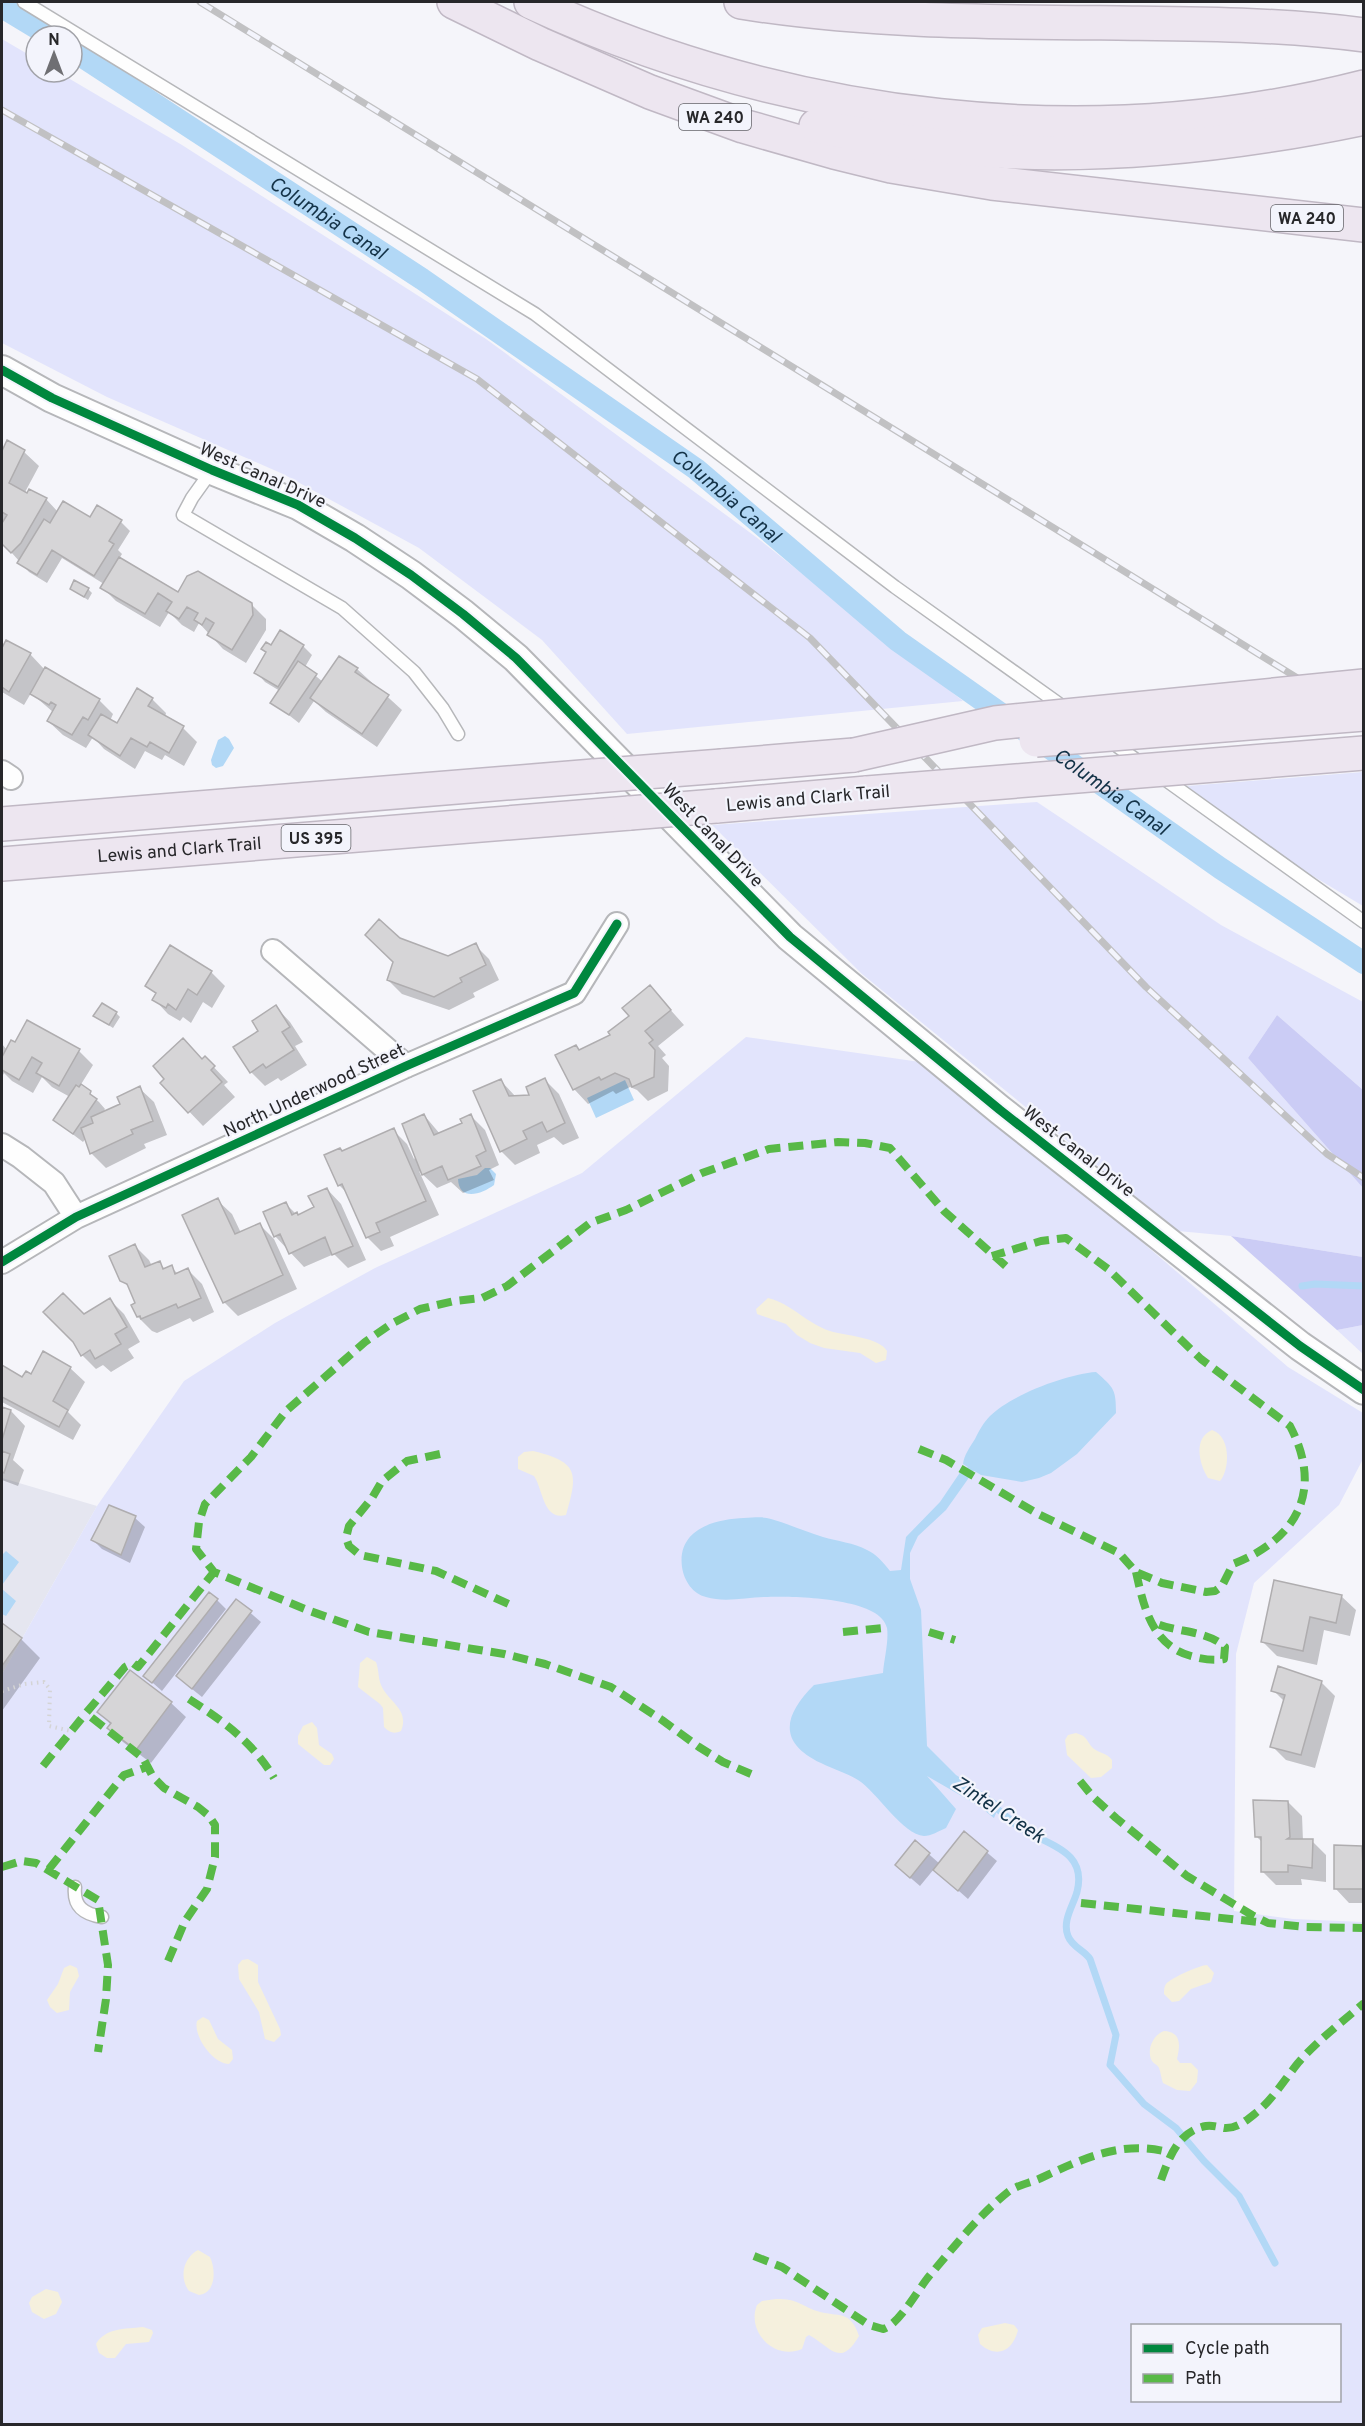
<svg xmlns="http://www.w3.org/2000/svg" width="1365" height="2426" viewBox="0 0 1365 2426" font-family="Overpass,sans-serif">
	<rect width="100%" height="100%" fill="#f5f5fa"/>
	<path fill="#e5e6f0" d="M2 1478 97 1506 2 1674Z"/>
	<path fill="#e2e4fc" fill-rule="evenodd" d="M2 39 36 59V72H58L182 145 486 339 756 537 963 701 627 734 542 640 419 548 283 474 107 397 2 343Z
		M1363 772V906L1276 854 1187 786Z
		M1037 802 1221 925 1363 1002V1090L1277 1015 1248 1058 1363 1188V1257L1231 1236 1178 1231 862 974 712 825Z
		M746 1037 934 1064 1288 1367 1363 1413V1459L1339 1505 1254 1583 1236 1654 1234 1911 1293 1919 1363 1922V2424H2V1674L97 1506 184 1381 275 1323 375 1268 582 1173ZM1132 2326H1340V2400H1132Z
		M1363 1325H1364L1363 1354 1337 1330Z"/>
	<path fill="#cbccf5" d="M1277 1015 1363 1090V1188L1248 1058Z
		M1231 1236 1363 1257V1325L1337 1330Z"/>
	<path fill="#f5f0dd" d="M768 1298C792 1304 806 1323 830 1331 846 1336 879 1337 887 1351L886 1360 876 1363 860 1353 824 1348 810 1343 797 1335 786 1324 757 1314 756 1309Z
		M1212 1430C1231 1436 1230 1469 1220 1481L1208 1478C1199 1464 1193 1438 1212 1430Z
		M533 1451C579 1462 578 1473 566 1515 543 1521 543 1489 534 1476L518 1469V1457L524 1452Z
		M367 1657 376 1662C379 1670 378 1678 381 1685 388 1702 410 1709 401 1731 394 1734 390 1733 384 1727L383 1708 380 1704 358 1687 360 1663Z
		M312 1722 317 1728 319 1745 332 1754 334 1759 330 1765H324L298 1744V1736L303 1726Z
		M1076 1733C1086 1736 1086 1739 1091 1746 1096 1753 1107 1752 1112 1760V1768L1101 1777 1091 1778 1067 1755 1065 1740 1068 1735Z
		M248 1959 258 1965V1982L280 2029 281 2035 274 2042 265 2039 259 2012 239 1979 238 1965 242 1960Z
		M70 1965 77 1968 79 1976 70 1992 69 2010 57 2013 50 2007 47 2000 58 1984 64 1968Z
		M1207 1965 1214 1973 1211 1982 1191 1989 1179 2001 1172 2002 1164 1994C1164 1990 1164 1987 1166 1984 1171 1978 1200 1965 1207 1965Z
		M203 2017 209 2020 218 2039 232 2050 233 2059 229 2064C213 2064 193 2036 197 2021Z
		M1164 2031C1182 2032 1180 2046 1177 2059L1180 2063H1191L1198 2070 1197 2082 1190 2091 1177 2090 1163 2083C1161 2078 1161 2073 1159 2068 1158 2065 1154 2064 1152 2061 1146 2050 1153 2035 1164 2031Z
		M198 2250 210 2257C216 2270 216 2293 199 2295L189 2291C179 2278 183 2258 198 2250Z
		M46 2289 58 2292 62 2302 56 2314 44 2319 32 2312 29 2303 32 2297Z
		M776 2299C799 2299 799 2305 817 2311 839 2318 850 2309 859 2336 840 2369 830 2346 809 2335L806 2337 802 2349C775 2361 746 2332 757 2305L762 2301Z
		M1005 2323 1014 2325 1018 2330C1013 2351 997 2359 980 2344L978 2335 982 2328Z
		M143 2327 152 2330 153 2333 149 2342 126 2344 115 2358H107L99 2353 96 2344C105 2328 125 2329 143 2327Z"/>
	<path fill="#b2d8f6" d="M225 736 229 739 234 748 223 766 216 768 212 765 211 760 218 740Z
		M625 1080 634 1100 596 1118 587 1098Z
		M485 1168H490L496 1174 494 1185C482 1194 459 1202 458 1179L477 1175Z
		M1096 1372C1114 1388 1116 1389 1116 1413L1077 1454 1051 1473 1039 1478 1022 1482 981 1475 963 1464C964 1455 970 1447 975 1439 979 1431 983 1423 990 1416 1011 1395 1067 1374 1096 1372Z
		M961 1471 969 1477 968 1479 946 1510 918 1536 910 1553V1579L921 1610 927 1746 956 1775 1000 1803 994 1818 979 1806 927 1776 956 1809 946 1828C939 1831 931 1836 924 1836 903 1835 877 1792 858 1780 847 1773 833 1769 821 1763 777 1742 784 1715 814 1685L883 1673C884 1660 889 1641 887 1628 881 1597 791 1596 765 1597 746 1597 726 1603 706 1597 693 1594 684 1581 682 1567 677 1529 715 1519 744 1518 753 1518 763 1516 771 1519 789 1524 806 1532 823 1537 837 1541 854 1543 867 1550 876 1554 884 1563 890 1571L901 1570 906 1537 940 1502Z
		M6 1551 19 1562 2 1585V1555Z
		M2 1589 16 1601 6 1616 2 1614Z"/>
	<path fill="#0003" d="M8 442 24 452 39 466 24 494 46 499 58 512 90 519 121 522 130 531 118 550 122 554 119 559 178 594 191 574 198 572 251 604 266 619V630L246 663 223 649 199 623 194 632 182 625 169 612 160 627 116 601 102 587 104 584 62 558 47 583 29 572 2 542V454Z
		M71 589H88L92 593 88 600Z
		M2 642 5 646 30 654 45 670 99 700 113 714 110 721 117 725 152 699 166 713 165 717 183 728 197 742 184 766 165 755 162 760 145 751 135 769 104 749 93 737 86 748 63 735 48 721 53 712 31 693 24 705 2 692Z
		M303 646 312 655 305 667 323 682 357 669 402 710 377 747 326 712 314 701 299 723 272 702 280 691 265 682 256 672 271 647Z
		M399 939 448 958 475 945 489 959 499 980 473 993 475 997 449 1010 402 994 388 980 395 962Z
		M211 972 225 986 212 1008 203 1002 191 1023 183 1017 180 1021 168 1014 154 999 157 995 147 985Z
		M650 987 684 1025 658 1046 666 1055 662 1058 669 1066 668 1091 648 1101 637 1090 630 1087 616 1094 613 1091 588 1104 574 1089 576 1047 580 1051 612 1036 631 1016Z
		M276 1007 290 1022 303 1042 295 1046 307 1065 281 1081 278 1078 265 1086 251 1072Z
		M116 1013 120 1017 113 1028 95 1016Z
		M2 1044 7 1050 79 1051 93 1065 80 1086 99 1102 105 1109 102 1114 122 1105 139 1088 154 1102 167 1135 144 1144 146 1148 106 1168 92 1154 86 1138 83 1142 54 1120 70 1097 52 1087 42 1077 33 1093 12 1081 4 1073 2 1077Z
		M205 1058 228 1082 224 1085 235 1097 203 1126 162 1083Z
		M545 1080 559 1094 579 1138 563 1145 554 1137 537 1145 540 1153 515 1165 501 1151V1081L516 1097 531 1096Z
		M424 1115 440 1134 464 1123 471 1116 485 1130 499 1165 489 1170 494 1180 463 1193 451 1182 437 1188 419 1171 439 1215 390 1237 394 1246 381 1251 367 1237 348 1194 339 1185 343 1152 393 1130 407 1144 414 1159 416 1157Z
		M327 1189 341 1204 366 1260 348 1268 334 1254 304 1267 275 1236 286 1204 298 1216 316 1208Z
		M217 1200 232 1214 241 1233 260 1225 274 1239 297 1289 238 1316 224 1302Z
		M135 1246 149 1260 152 1266 159 1263 166 1270 171 1267 178 1274 188 1270 202 1284 214 1312 193 1322 190 1318 157 1333 152 1331 138 1317 137 1303 131 1289 121 1280Z
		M110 1300 124 1314 140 1342 128 1349 134 1358 111 1372 103 1365 96 1369 82 1355 84 1316Z
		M2 1368 23 1379 70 1368 85 1382 68 1412 81 1425 73 1440 2 1402Z
		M2 1408 11 1411 25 1426 13 1460 24 1470 18 1486 2 1480Z
		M135 1518 145 1527 130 1563 102 1549 93 1540Z
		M1341 1596 1356 1610 1350 1636 1324 1630 1317 1665 1277 1656 1263 1642Z
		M217 1600 226 1609 162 1691 145 1676Z
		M237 1601 261 1622 202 1697 187 1685Z
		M2 1625 21 1639 40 1658 2 1711Z
		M130 1672 171 1703 186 1717 151 1763 123 1742 109 1728 111 1725 99 1712Z
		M1321 1682 1335 1696 1315 1768 1286 1760 1272 1746 1284 1701 1273 1690Z
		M1288 1802 1302 1816 1303 1841H1312L1326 1855V1882L1301 1879 1302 1885H1276L1262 1871V1842L1257 1837Z
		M964 1833 997 1861 968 1899 934 1869 920 1886 906 1874 915 1842 940 1864Z
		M1362 1847 1364 1849V1903H1349L1335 1888Z"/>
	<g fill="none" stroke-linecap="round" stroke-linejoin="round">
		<path stroke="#b2d8f6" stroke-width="7" d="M1302 1286 1315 1284 1364 1286
			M960 1481 976 1463
			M990 1804C1001 1810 1009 1820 1019 1827 1045 1845 1088 1849 1077 1892 1073 1906 1062 1921 1068 1936 1072 1947 1084 1950 1090 1959L1116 2035 1110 2065 1144 2104 1176 2128 1204 2161 1239 2196 1275 2263"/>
		<g stroke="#b2d8f6" stroke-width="22">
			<path d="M2 7 50 36"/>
			<path id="s1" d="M72 50 422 279 696 469 898 641 1220 868 1364 963"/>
		</g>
	</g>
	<path fill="#d6d5d7" stroke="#afadaf" stroke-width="1.5" d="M7 440 25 450 9 483 27 493 29 489 47 498 21 543 11 553 2 544V523L7 515 2 512V451Z
		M63 501 90 517 97 505 122 520 109 541 114 544 94 576 52 550 37 575 17 563 44 519 50 523Z
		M119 557 178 592 187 576 198 571 252 603 253 615 232 650 207 635 214 623 206 618 202 625 194 620 198 613 187 607 179 619 166 611 172 602 158 593 145 614 100 588Z
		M74 580 89 588 84 597 70 589Z
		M280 630 304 645 278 687 254 673 266 652 261 649 266 642 271 645Z
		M6 640 31 653 9 692 2 687V648Z
		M339 656 358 668 355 672 389 695 362 734 310 698Z
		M298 661 317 674 289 715 270 703Z
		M45 667 100 699 88 720 83 717 72 735 47 721 56 705 51 702 49 705 30 694Z
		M137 688 153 698 148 706 184 726 169 753 150 742 147 747 131 738 120 756 88 735 101 714 117 723Z
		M379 919 400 938 448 956 476 943 486 965 460 978 462 982 434 997 395 983 387 980 393 962 365 935Z
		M170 945 212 971 197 995 188 989 176 1010 168 1004 166 1008 152 1000 156 993 145 986Z
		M650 985 671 1010 645 1031 653 1040 649 1043 655 1050 654 1077 632 1087 629 1079 615 1073 601 1080 599 1077 573 1090 555 1055 576 1045 579 1050 610 1035 608 1032 629 1016 622 1008Z
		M102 1003 117 1012 109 1025 93 1016Z
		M276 1005 290 1027 282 1032 294 1050 266 1068 263 1064 250 1073 233 1047 258 1031 252 1021Z
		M27 1020 80 1049 59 1086 36 1073 42 1063 32 1057 19 1080 2 1070V1057L11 1040 15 1042Z
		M183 1038 202 1059 205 1056 215 1066 211 1070 222 1082 188 1113 160 1083 164 1079 153 1066Z
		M545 1078 565 1123 547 1132 542 1122 523 1131 527 1139 500 1152 473 1091 501 1079 509 1096 529 1095 526 1087Z
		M81 1084 91 1091 90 1094 97 1099 73 1134 53 1120 76 1085 79 1087Z
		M140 1086 153 1121 131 1130 133 1134 90 1154 81 1128 93 1123 91 1117 120 1104 117 1097Z
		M424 1114 434 1135 462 1123 460 1119 471 1114 486 1151 476 1156 481 1166 448 1180 442 1166 422 1175 402 1124Z
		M394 1128 426 1201 376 1223 380 1232 366 1238 342 1184 338 1186 324 1155 340 1148 342 1151Z
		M327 1188 353 1246 332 1255 325 1237 289 1254 280 1234 274 1237 263 1212 286 1202 292 1215 297 1212 298 1215 314 1207 308 1196Z
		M218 1198 235 1234 260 1223 283 1275 223 1303 182 1215Z
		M135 1244 145 1267 160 1261 163 1269 172 1265 175 1274 188 1268 201 1298 178 1308 176 1304 141 1319 140 1316 137 1317 131 1305 135 1303 127 1284 120 1281 109 1256Z
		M63 1293 84 1314 110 1298 127 1327 115 1334 121 1344 95 1359 90 1350 81 1356 73 1342 43 1312Z
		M43 1351 71 1367 53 1401 68 1410 59 1427 2 1397V1365L22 1377 26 1371 31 1374Z
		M2 1407 11 1410 2 1440Z
		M2 1451 10 1454 4 1473 2 1472Z
		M109 1505 136 1516 121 1555 91 1540Z
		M1274 1580 1342 1595 1336 1623 1310 1617 1303 1651 1261 1642Z
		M209 1592 218 1599 152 1683 143 1676Z
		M236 1599 252 1611 192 1689 176 1676Z
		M2 1623 22 1638 2 1666Z
		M1278 1666 1322 1681 1301 1755 1270 1747 1285 1695 1271 1691Z
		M130 1670 172 1702 136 1750 107 1728 111 1723 97 1712Z
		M1253 1800 1288 1801 1290 1837 1287 1839H1313L1312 1868 1288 1865V1872H1261V1837H1255Z
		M964 1831 988 1851 958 1891 933 1870Z
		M915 1840 930 1853 910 1878 895 1865Z
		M1334 1845 1362 1846 1364 1889H1334Z"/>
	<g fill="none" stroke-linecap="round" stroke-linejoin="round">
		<g stroke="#b6b7ba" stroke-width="15">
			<path id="service" d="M24 2 535 314 895 587 1066 709
				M212 470 192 498 183 515 342 608 414 672 443 709 458 734
				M1110 741 1142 764
				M1159 775 1364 922
				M75 1887C73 1907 84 1914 102 1917"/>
		</g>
		<g stroke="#b6b7ba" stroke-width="26">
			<path id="minor" d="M2 772 11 778
				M273 951 406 1066
				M2 1145 21 1157 54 1183 76 1217
				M2 1262 76 1217 406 1066 574 993 617 924"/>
		</g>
		<g stroke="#b6b7ba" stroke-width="32">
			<path id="tertiary" d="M2 370 52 398 212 470 298 505 355 538 411 575 463 614 516 658 790 937 1000 1110 1300 1346 1364 1390"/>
		</g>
		<g stroke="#c0b8c4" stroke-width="36">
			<g id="motorway">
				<path d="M454 2 540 44 650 92 743 126 834 152 891 166 992 183 1364 225"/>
				<path d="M531 2C788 121 1087 158 1364 87"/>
				<path d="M741 2C865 22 993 22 1118 23 1200 24 1282 24 1364 35"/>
				<path d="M816 126C881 139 948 149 1015 152 1132 156 1249 142 1364 118"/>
				<path d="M722 766 854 755"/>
				<path d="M716 806 867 793"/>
				<path d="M2 824 594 776"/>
				<path id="s2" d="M2 864 630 813"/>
			</g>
		</g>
		<path stroke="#d4d4d5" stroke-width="4" stroke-dasharray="1.5 4.5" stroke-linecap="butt" d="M2 1691 25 1684 44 1682 50 1689 49 1726 71 1731"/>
		<use href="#service" stroke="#fefefe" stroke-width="12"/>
		<use href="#minor" stroke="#fefefe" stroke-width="22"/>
		<use href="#tertiary" stroke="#fefefe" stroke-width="28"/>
		<use href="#motorway" stroke="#ede6f0" stroke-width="33"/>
		<g stroke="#c1c1c3" stroke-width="7">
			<path id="rail" d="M200 2 1364 719
				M2 110 477 379 810 638 1146 987 1327 1154 1364 1178"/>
		</g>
		<use href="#rail" stroke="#f3f4fc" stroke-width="4.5" stroke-dasharray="14" stroke-linecap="butt"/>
		<g stroke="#c0b8c4" stroke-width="36" stroke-linecap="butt">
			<path id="motorway-bridge" d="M1036 740 1364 714
				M854 755 995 723 1364 686
				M594 776 722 766
				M867 793 1364 753
				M630 813 716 806"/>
		</g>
		<use href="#motorway-bridge" stroke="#ede6f0" stroke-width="33"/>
		<path stroke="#58b947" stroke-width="8" stroke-dasharray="15 8" stroke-linecap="butt" d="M919 1449 946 1460 1038 1514 1119 1553 1136 1572 1162 1583 1206 1592 1215 1591 1222 1586 1233 1564C1297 1539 1324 1491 1290 1426L1201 1359 1108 1269 1066 1238 1041 1241 992 1256
			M440 1454 407 1461 382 1481 372 1498 349 1526 346 1538 349 1546 360 1555 436 1571 515 1607
			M1136 1572C1144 1608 1152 1645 1191 1656 1202 1659 1213 1661 1224 1659L1225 1647C1206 1629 1173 1633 1151 1621
			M843 1632 883 1628
			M929 1632 955 1640
			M189 1699C224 1722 252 1741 274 1778
			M43 1766 86 1713
			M751 1774 723 1762 699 1747 662 1720 611 1687 545 1664 504 1654 369 1632 310 1611 214 1572 196 1549 199 1522 205 1504 251 1457 286 1411 365 1342 391 1324 420 1309 454 1301 482 1298 507 1286 590 1223 626 1210 702 1173 769 1149 838 1142 865 1143 890 1148 944 1211 1008 1268
			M1080 1781 1093 1797 1116 1818 1187 1876 1252 1915 1268 1923 1306 1927 1364 1928
			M2 1867 22 1861 36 1863 98 1900 108 1965 106 1999 98 2052
			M49 1869 124 1775 147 1767
			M1081 1903 1259 1922
			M168 1961 185 1921 207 1889 215 1857V1825L209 1816 198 1807 164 1788 153 1777 143 1758 86 1713 125 1667 133 1663 138 1667 214 1572
			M1161 2180C1169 2158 1178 2131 1206 2126 1212 2125 1218 2127 1224 2128 1237 2129 1247 2120 1257 2112 1273 2099 1285 2079 1298 2063 1318 2040 1341 2023 1364 2003
			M754 2256 782 2267 869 2325 883 2329C899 2325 918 2289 930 2275 954 2247 978 2216 1008 2192 1017 2185 1030 2183 1041 2178 1084 2158 1124 2139 1171 2153"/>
		<g stroke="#f3f4fc" stroke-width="13">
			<path id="cycleway" d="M2 370 52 398 212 470 298 505 355 538 411 575 463 614 516 658 790 937 1000 1110 1300 1346 1364 1390
				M2 1262 76 1217 406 1066 574 993 617 924"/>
		</g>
		<use href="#cycleway" stroke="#00873e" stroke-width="9"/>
	</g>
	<g text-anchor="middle" stroke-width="4.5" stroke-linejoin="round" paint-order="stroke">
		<g fill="#f3f4fc" stroke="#646469" stroke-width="1.5">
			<rect x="679" y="104" width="72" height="26" rx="4.5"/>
			<rect x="1271" y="205" width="72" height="26" rx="4.5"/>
			<rect x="281.5" y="825" width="69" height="26" rx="4.5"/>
		</g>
		<g font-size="16" font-weight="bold" fill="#27272a">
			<text x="715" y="123">WA 240</text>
			<text x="1307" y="224">WA 240</text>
			<text x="316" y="844">US 395</text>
		</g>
		<g font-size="18" fill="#27272a" stroke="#f3f4fc">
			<text transform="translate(263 475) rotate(24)" y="6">West Canal Drive</text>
			<text transform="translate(808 798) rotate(-5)" y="6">Lewis and Clark Trail</text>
			<text transform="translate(713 835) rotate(46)" y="6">West Canal Drive</text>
			<text dy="6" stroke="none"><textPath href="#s2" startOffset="178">Lewis and Clark Trail</textPath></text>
			<text transform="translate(314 1090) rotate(-25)" y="6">North Underwood Street</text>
			<text transform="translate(1079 1151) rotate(38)" y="6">West Canal Drive</text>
		</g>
		<g font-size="20" font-style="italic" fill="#133247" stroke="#f3f4fc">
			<text dy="7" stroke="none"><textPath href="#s1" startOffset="306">Columbia Canal</textPath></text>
			<text dy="7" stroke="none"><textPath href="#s1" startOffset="792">Columbia Canal</textPath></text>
			<text dy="7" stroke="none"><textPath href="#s1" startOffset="1278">Columbia Canal</textPath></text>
			<text transform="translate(999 1809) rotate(33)" y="7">Zintel Creek</text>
		</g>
	</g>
	<rect width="1365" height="2426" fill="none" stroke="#27272a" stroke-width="6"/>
	<rect x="1131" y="2324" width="210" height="78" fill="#f3f4fc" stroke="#a1a2a8" stroke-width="1.5"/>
	<rect x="1143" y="2344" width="30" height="9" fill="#00873e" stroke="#a1a2a8" stroke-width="1.5"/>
	<text x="1185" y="2354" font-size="18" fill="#27272a">Cycle path</text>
	<rect x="1143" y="2374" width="30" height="9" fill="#58b947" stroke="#a1a2a8" stroke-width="1.5"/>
	<text x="1185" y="2384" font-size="18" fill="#27272a">Path</text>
	<g transform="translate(54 54)"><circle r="28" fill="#f3f4fc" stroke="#a1a2a8" stroke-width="1.5"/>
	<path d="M0-4.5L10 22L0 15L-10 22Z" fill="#6f6f73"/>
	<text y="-9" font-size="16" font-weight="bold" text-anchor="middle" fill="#27272a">N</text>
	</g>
</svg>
